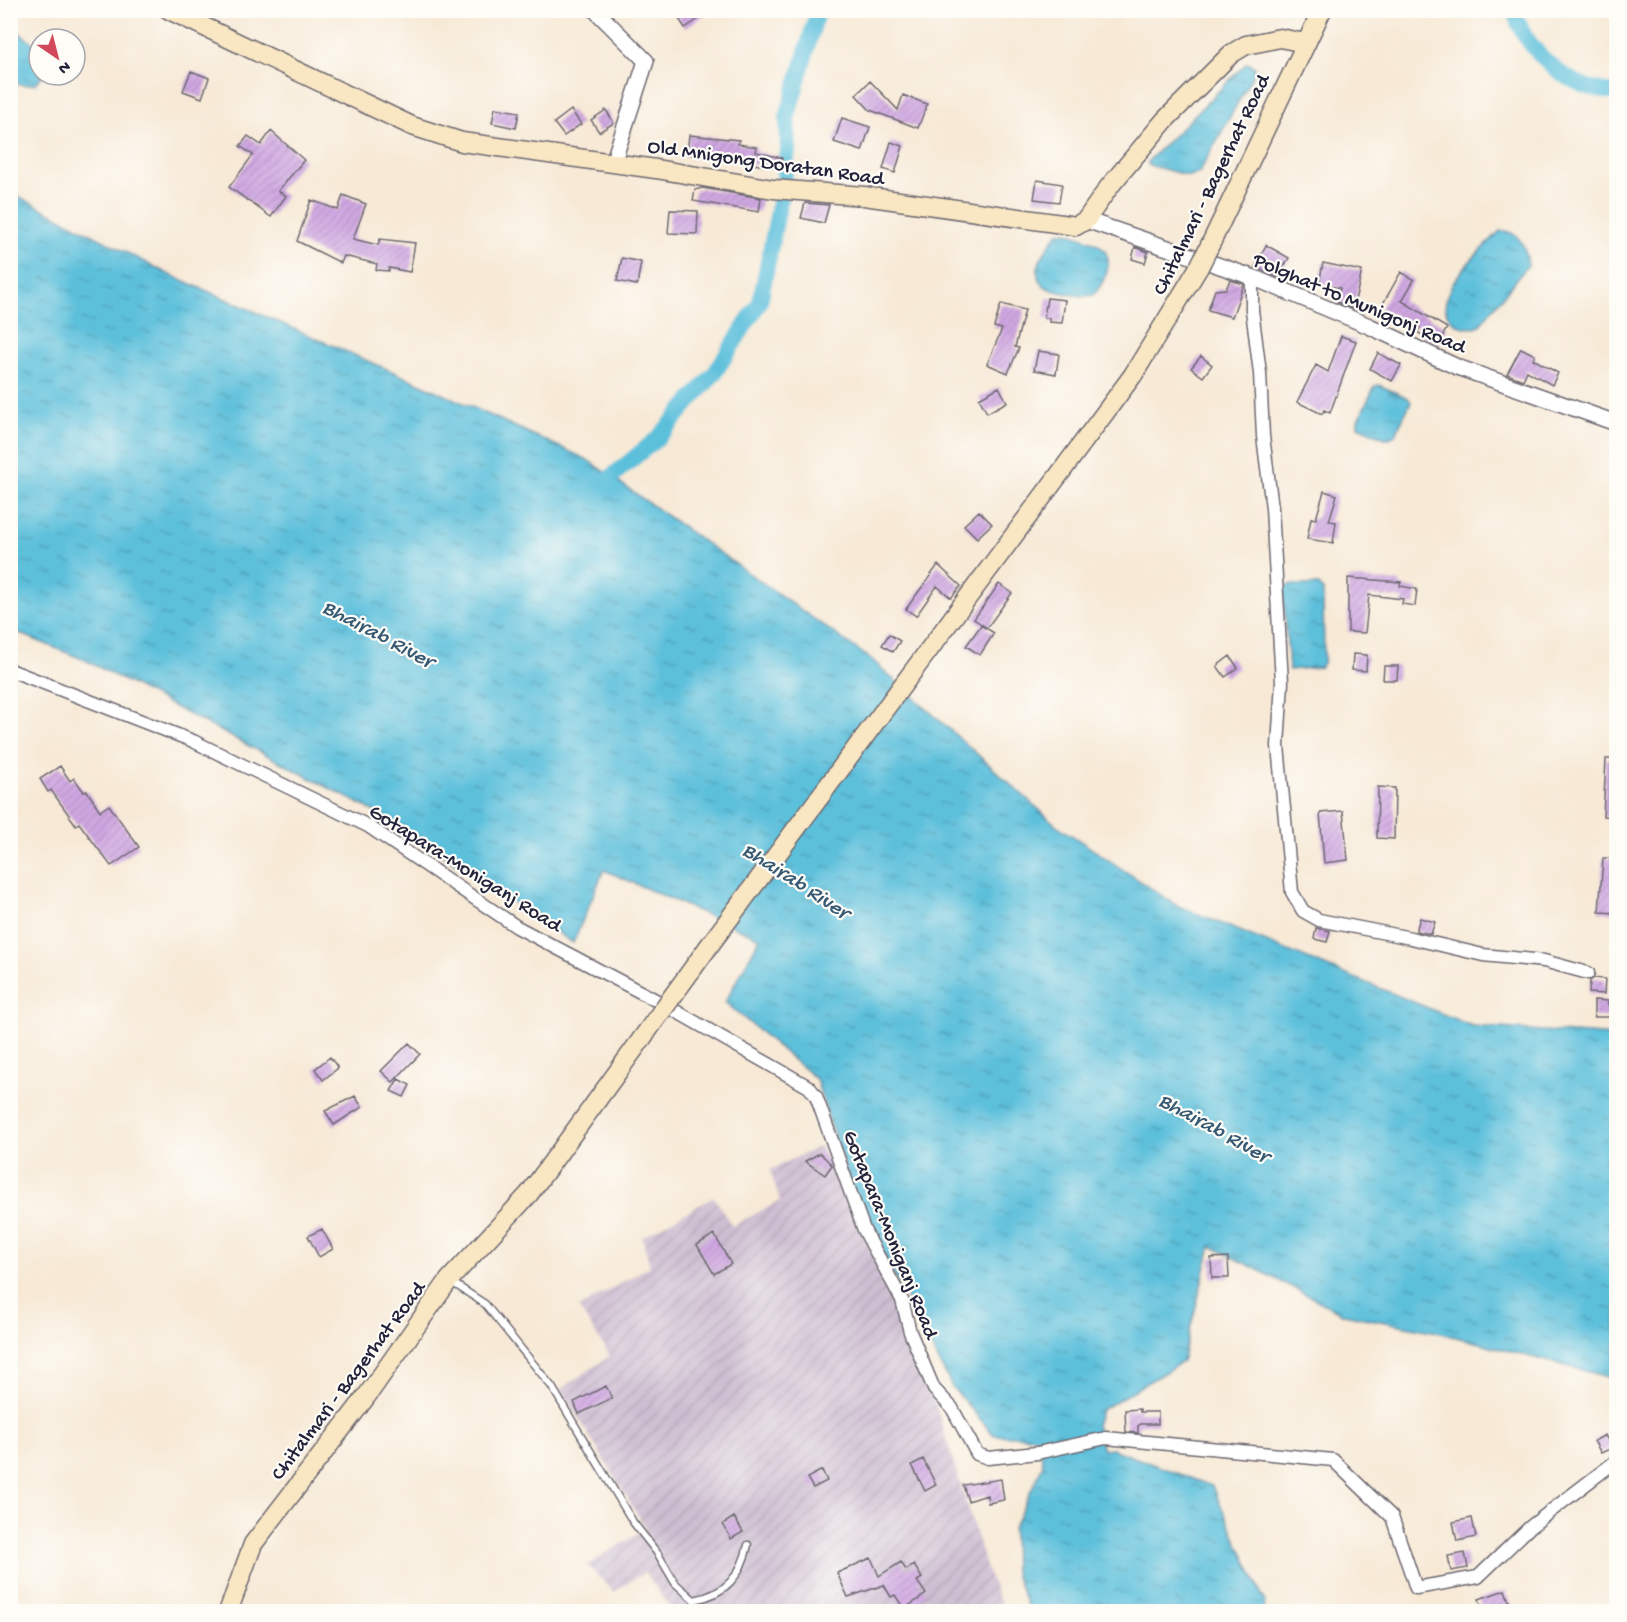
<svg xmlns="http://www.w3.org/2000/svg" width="1627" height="1622" viewBox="0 0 1627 1622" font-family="'Gochi Hand',sans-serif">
	<defs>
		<pattern id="industrial-furrows" width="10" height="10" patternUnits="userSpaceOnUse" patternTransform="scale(1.5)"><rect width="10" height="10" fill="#cebed1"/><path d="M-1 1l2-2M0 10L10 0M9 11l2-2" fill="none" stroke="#b1a3b4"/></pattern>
		<pattern id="water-ripples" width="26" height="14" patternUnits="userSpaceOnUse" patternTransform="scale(1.5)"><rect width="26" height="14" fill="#5dc0db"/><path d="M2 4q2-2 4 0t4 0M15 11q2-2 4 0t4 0" fill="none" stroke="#4c9cb3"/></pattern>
		<pattern id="building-hatch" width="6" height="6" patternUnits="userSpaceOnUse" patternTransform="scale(1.5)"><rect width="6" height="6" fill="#d0a8e2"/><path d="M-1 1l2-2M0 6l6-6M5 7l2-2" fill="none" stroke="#b290c3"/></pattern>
	</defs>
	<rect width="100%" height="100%" fill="#fdfcf7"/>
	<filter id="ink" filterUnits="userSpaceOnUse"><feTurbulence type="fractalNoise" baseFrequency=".0167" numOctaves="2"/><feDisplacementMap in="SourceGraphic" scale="12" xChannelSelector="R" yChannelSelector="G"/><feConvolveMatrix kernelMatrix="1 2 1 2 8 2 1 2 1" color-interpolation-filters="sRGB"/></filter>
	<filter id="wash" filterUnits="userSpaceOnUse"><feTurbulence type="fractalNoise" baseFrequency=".008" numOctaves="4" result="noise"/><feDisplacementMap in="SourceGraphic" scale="24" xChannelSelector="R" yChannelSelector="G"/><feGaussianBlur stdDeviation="1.35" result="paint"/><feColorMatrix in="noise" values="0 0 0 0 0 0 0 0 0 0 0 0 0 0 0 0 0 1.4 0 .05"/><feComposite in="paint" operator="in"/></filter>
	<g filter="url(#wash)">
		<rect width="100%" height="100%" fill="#f7e9d6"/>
		<path fill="url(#industrial-furrows)" d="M820 1146 880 1268 936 1406 988 1573 1004 1611H672L645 1572 614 1592 587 1565 646 1529 561 1389 610 1356 579 1308 650 1266 642 1237 714 1197 732 1226 780 1201 770 1170Z"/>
		<path fill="url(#water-ripples)" stroke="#40718b" stroke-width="1.5" d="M11 26 39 48V75H43L35 84 24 85 11 82Z
			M1247 63 1255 67 1253 75 1199 173 1189 176 1148 165V161Z
			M10 192 168 274 421 384 586 459 871 659 1055 824 1176 905 1472 1026 1616 1036V1379L1437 1332 1344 1314 1211 1246 1182 1362 1101 1410 1096 1425 1103 1450 1112 1449 1212 1486 1265 1602 1263 1611H1029L1014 1571 1013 1529 1043 1465 1037 1437 994 1435 952 1387 854 1197 816 1079 725 1002 760 938 604 870 573 943 396 823 85 660 11 630Z
			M1500 231C1520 230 1526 248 1528 265L1480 325C1471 329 1463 329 1455 323 1422 299 1483 249 1500 231Z
			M1066 232C1086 239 1115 244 1107 271 1104 281 1100 288 1093 295 1081 297 1071 295 1059 292 1020 283 1043 253 1058 233Z
			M1379 385 1408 398 1411 402 1394 436 1387 439 1358 426V420L1375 386Z
			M1290 585H1319L1323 590 1324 660 1321 667 1289 670 1283 588Z"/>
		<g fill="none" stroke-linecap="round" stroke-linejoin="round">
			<path stroke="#5dc0db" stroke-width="16" d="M1514 10C1522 42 1551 71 1580 84 1591 89 1605 91 1616 93
				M784 180 788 150 787 118 818 10
				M594 491 658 438 714 374 760 302 780 201"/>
		</g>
		<g id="blocks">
			<path fill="url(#building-hatch)" d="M673 10H712L685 28Z
				M191 71 209 78 202 98 183 91Z
				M870 81 898 110 903 95 927 104 918 128 870 110 856 95Z
				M495 108 519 112 516 128 492 123Z
				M571 110 581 124 564 136 554 123Z
				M606 110 614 123 599 132 591 120Z
				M842 118 870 127 862 151 834 142Z
				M271 131 304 160 278 191 286 196 271 217 229 187 253 155 240 146 248 136 261 145Z
				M689 135 739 140 738 144 757 147 756 152 782 158 780 168 687 154Z
				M891 142 903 146 895 173 883 169Z
				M1037 180 1062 184 1059 202 1034 199Z
				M702 188 761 198 759 212 693 201 695 190Z
				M343 195 366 204 353 239 378 245 380 239 415 243 410 272 389 268V271L376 270 377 264 344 256 341 263 297 241 311 200 338 210Z
				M805 203 829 205 824 223 801 218Z
				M670 210 698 211 697 234 668 233Z
				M1266 245 1289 258 1278 277 1255 267Z
				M1135 247 1148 252 1145 263 1132 259Z
				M622 258 641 262 637 285 617 281Z
				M1323 263 1362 271 1353 309 1337 302 1340 288 1319 284Z
				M1401 272 1414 280 1402 301 1447 328 1438 344 1417 332 1420 328 1380 309Z
				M1230 280 1244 284 1232 317 1208 310 1215 290 1226 289Z
				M1047 298 1065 300 1062 323 1049 322V318H1044Z
				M1001 304 1025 310 1015 347 1019 348 1008 373 987 364 1002 329 994 327Z
				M1341 336 1356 341 1330 413 1324 410 1322 414 1297 402 1316 365 1328 372Z
				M1521 348 1535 355 1533 359 1558 373 1552 385 1527 371 1523 380 1507 374Z
				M1038 351 1059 354 1056 374 1034 370Z
				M1378 353 1401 365 1392 381 1370 369Z
				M1201 356 1212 365 1203 377 1191 368Z
				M999 387 1007 402 987 413 979 398Z
				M1324 491 1337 495 1329 521 1336 522 1333 543 1307 539 1311 518 1316 519Z
				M979 511 992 524 977 538 964 525Z
				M938 565 961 586 951 598 937 586 916 616 906 609Z
				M1348 578 1401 582 1400 586 1417 589 1415 606 1402 604 1403 599 1369 595 1365 633 1348 632Z
				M999 584 1012 593 987 628 974 619Z
				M981 625 994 633 980 655 966 646Z
				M889 634 900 641 893 652 882 645Z
				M1353 654 1367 655 1366 671 1352 670Z
				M1230 656 1238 668 1225 677 1217 666Z
				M1384 666H1398L1397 680H1383Z
				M1606 759H1617V817L1603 816Z
				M60 766 70 781 74 778 84 792 87 791 100 811 109 805 139 847 111 866 79 823 76 825 51 790 48 792 40 779Z
				M1378 787 1395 788 1394 839 1377 838Z
				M1343 811 1348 860 1324 863 1320 813Z
				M1603 858 1617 859V913L1599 912Z
				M1420 918 1435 922 1431 934 1416 931Z
				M1316 928 1330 931 1327 942 1314 939Z
				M1594 978 1605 979 1604 994 1589 993 1590 981Z
				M1594 1000 1608 1001V1005H1617V1017H1594Z
				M409 1043 420 1054 393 1082 381 1071Z
				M330 1057 338 1068 323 1080 315 1069Z
				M398 1079 410 1085 404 1097 391 1091Z
				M355 1096 362 1107 334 1125 325 1111Z
				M820 1153 832 1165 825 1175 805 1161Z
				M322 1229 333 1249 319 1257 308 1236Z
				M714 1234 731 1264 714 1274 697 1245Z
				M1228 1257 1229 1278H1212L1211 1258Z
				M606 1386 612 1398 579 1414 574 1402Z
				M1140 1409V1412H1158V1424H1141L1138 1426V1433L1126 1432 1125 1410Z
				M1605 1435 1612 1448 1601 1453 1594 1441Z
				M923 1459 936 1485 925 1491 912 1465Z
				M822 1470 827 1481 813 1488 807 1478Z
				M1001 1479 1004 1500 988 1503 987 1495 968 1501 963 1485Z
				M734 1517 743 1532 731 1539 723 1524Z
				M1472 1518 1476 1537 1457 1541 1453 1522Z
				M1465 1553 1468 1568 1451 1571 1448 1556Z
				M871 1558 879 1576 901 1562 906 1570 914 1565 922 1578 917 1581 926 1594 904 1609 895 1595 891 1597 884 1585 848 1597 837 1573Z
				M1505 1590 1512 1609 1484 1611 1479 1599Z"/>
		</g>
	</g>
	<g filter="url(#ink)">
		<use href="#blocks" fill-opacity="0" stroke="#6d6871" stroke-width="1.5"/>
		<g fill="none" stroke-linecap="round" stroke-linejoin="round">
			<g stroke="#6d6871" stroke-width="9">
				<path id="service" d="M450 1281 485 1304 552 1387 633 1522 658 1554 675 1583 694 1600C726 1594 741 1576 748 1545"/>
			</g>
			<g stroke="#6d6871" stroke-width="15">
				<path id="minor" d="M1252 277V310L1260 373 1263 436 1272 508 1282 682 1278 746 1292 892 1303 911 1319 920 1411 938 1483 955 1544 961 1588 973
					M10 670 193 741 368 826 517 927 665 1005 809 1087 816 1096 864 1230 902 1300 910 1332 934 1389 952 1408 977 1454 988 1458 1037 1453 1106 1438 1333 1460 1392 1517 1416 1588 1478 1577 1530 1527 1616 1461"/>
			</g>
			<g stroke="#6d6871" stroke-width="18">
				<path id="tertiary" d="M595 10 646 61 613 163
					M1086 220 1252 277 1369 326 1457 367 1616 423"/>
			</g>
			<g stroke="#6d6871" stroke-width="21">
				<path id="secondary" d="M169 10 412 126 462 142 656 169 773 189 864 196 1076 226 1086 220 1109 187 1165 120 1231 54 1246 45 1280 38 1305 43
					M1212 241 1322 10
					M1133 375 1199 267
					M228 1612 253 1544 366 1397 449 1280 529 1194"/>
			</g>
			<use href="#service" stroke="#fff" stroke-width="6"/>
			<use href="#minor" stroke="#fff" stroke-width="12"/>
			<use href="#tertiary" stroke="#fff" stroke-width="15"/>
			<use href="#secondary" stroke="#f9e7c3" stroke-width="18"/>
			<g stroke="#6d6871" stroke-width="21" stroke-linecap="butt">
				<path id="secondary-bridge" d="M1199 267 1212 241
					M529 1194 709 946 1133 375"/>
			</g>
			<use href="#secondary-bridge" stroke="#f9e7c3" stroke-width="18"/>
		</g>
	</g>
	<g text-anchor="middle" stroke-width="4.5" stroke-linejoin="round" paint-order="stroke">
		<g font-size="21" fill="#22223b" stroke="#fdfcf7">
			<text transform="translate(766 161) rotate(8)" y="7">Old Mnigong Doratan Road</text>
			<text transform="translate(1210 184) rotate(-64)" y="7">Chitalmari - Bagerhat Road</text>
			<text transform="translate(1360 302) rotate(23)" y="7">Polghat to Munigonj Road</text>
			<text transform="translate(466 867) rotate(32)" y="7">Gotapara-Moniganj Road</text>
			<text transform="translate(892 1234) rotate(68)" y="7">Gotapara-Moniganj Road</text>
			<text transform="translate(347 1380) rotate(-53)" y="7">Chitalmari - Bagerhat Road</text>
		</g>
		<g font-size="22" font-style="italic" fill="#375973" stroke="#fdfcf7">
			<text transform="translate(379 632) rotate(28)" y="8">Bhairab River</text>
			<text transform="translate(797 879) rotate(33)" y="8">Bhairab River</text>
			<text transform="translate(1215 1126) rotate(29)" y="8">Bhairab River</text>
		</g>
	</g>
	<rect width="1627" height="1622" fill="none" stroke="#fdfcf7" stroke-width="36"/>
	<g transform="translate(57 57) rotate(145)"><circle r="28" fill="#fdfcf7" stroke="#a5a5ac" stroke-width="1.5"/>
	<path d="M0-4.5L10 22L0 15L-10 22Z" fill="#d1495b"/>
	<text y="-9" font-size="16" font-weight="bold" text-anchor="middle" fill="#22223b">N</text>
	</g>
</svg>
